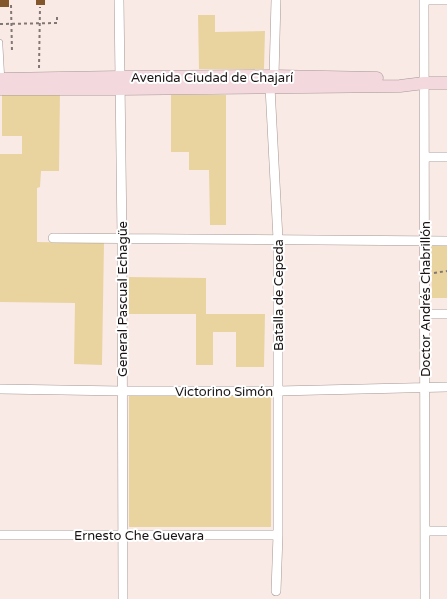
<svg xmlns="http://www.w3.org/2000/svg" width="447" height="599" viewBox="0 0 447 599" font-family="'Varela Round',sans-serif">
	<rect width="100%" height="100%" fill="#faeae6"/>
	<path fill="#e9d49f" d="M198 15H215V32L265 31 264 69H199Z
		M2 90 60 91 59 171H41L40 187 37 188V242L104 243 102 365 74 364 75 303 0 302V154H22V136H2Z
		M171 95H226V225H210L209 170H189V152H171Z
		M431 245H447V298H432Z
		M129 277 206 278V314H265L264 367H236V332H213V365H196V314H129Z
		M129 395H271V527H129Z"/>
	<path fill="#83562b" d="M0 0H9V7H0Z
		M36 0H45V5H36Z"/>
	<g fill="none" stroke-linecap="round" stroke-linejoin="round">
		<g stroke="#a59793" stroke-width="5.5">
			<path id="lane" d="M0 42 2 78"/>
		</g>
		<g stroke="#a59793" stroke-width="10">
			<path id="street" d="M119 0 122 238 123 599
				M276 0 274 76 270 87 278 239V535L276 591
				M424 0 425 599
				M424 0H447
				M425 157H447
				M53 238 447 241
				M425 314H447
				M0 389 122 391H278L447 387
				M425 531H447
				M0 535H278"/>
		</g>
		<g stroke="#a59793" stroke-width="13">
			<path id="secondary" d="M0 79 119 77 274 76 377 78
				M0 89H119L400 86 424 83H447"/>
		</g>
		<path stroke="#817774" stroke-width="2" stroke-dasharray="3 3" stroke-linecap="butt" d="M11 5 12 52
			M0 24 57 23V15
			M39 68 40 7
			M434 273 447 271"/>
		<use href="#lane" stroke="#fff" stroke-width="4.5"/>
		<use href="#street" stroke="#fff" stroke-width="9"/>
		<use href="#secondary" stroke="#f3d9de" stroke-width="12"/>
	</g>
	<g text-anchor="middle" stroke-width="4" stroke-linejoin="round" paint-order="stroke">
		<g font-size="13" fill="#1a1514" stroke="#fff">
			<text x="212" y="82">Avenida Ciudad de Chajarí</text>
			<text transform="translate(278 295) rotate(-90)" y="5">Batalla de Cepeda</text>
			<text transform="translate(122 299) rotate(-90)" y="5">General Pascual Echagüe</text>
			<text transform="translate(425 299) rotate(-90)" y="5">Doctor Andrés Chabrillón</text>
			<text x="224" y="396">Victorino Simón</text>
			<text x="139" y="540">Ernesto Che Guevara</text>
		</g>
	</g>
</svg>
